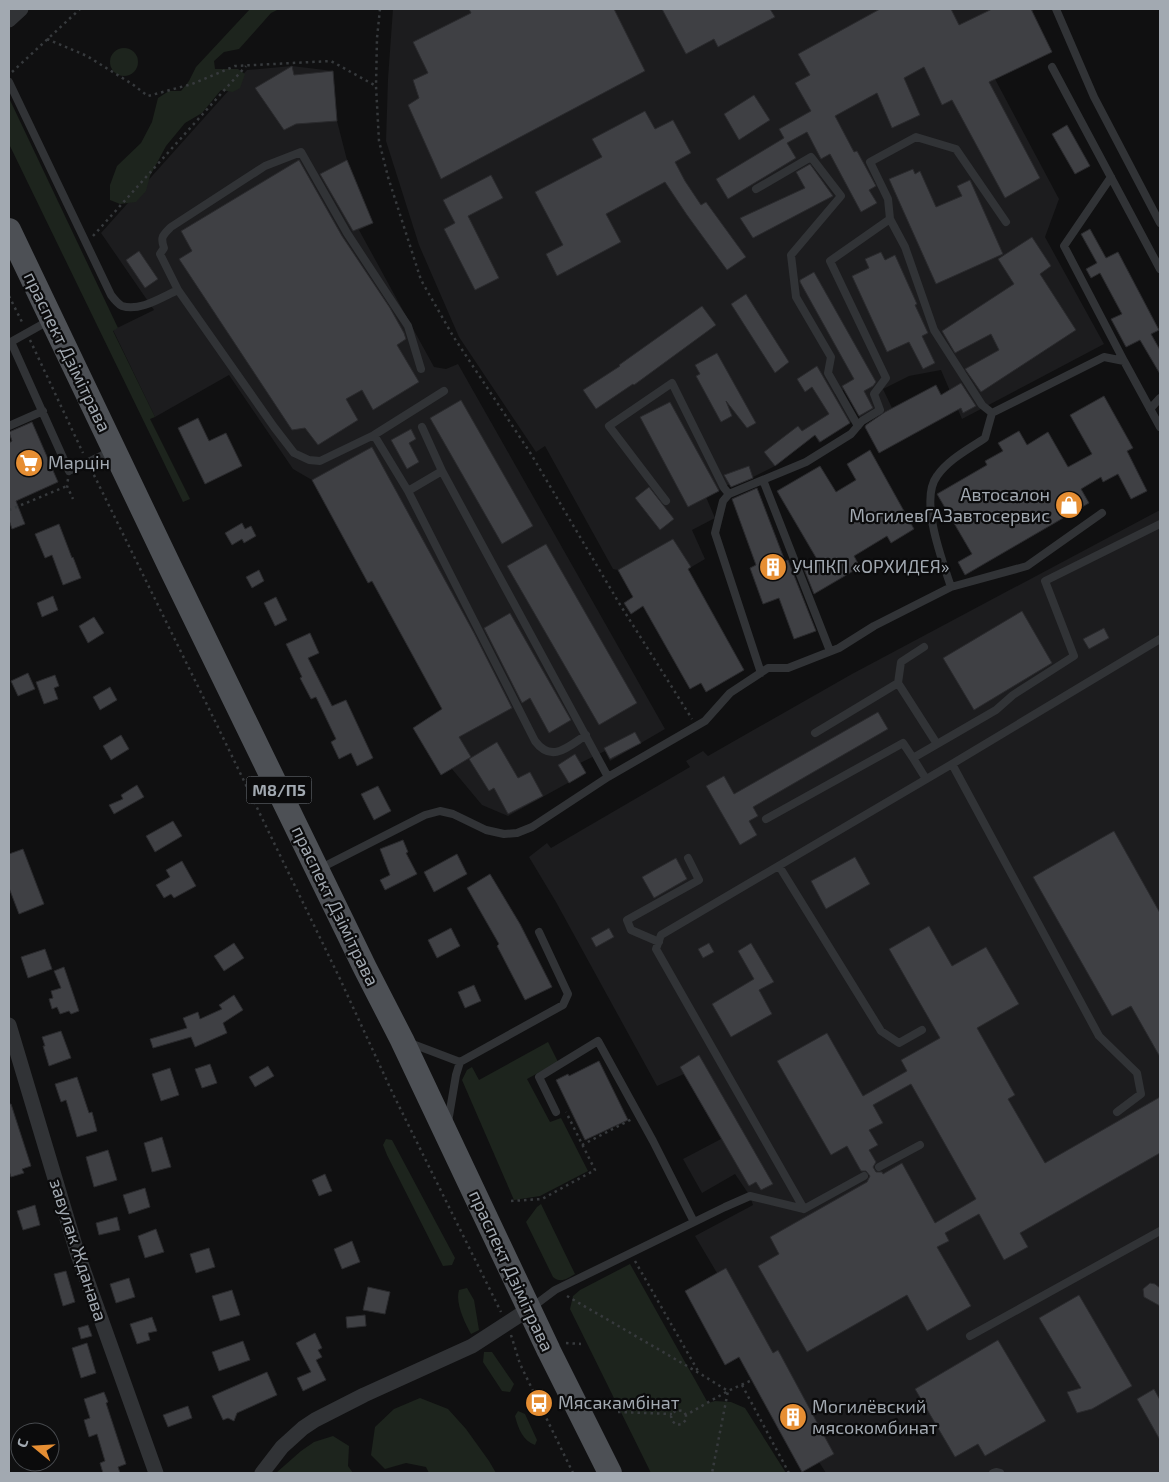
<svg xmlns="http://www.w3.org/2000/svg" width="1169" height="1482" viewBox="0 0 1169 1482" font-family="'Exo 2',sans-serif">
	<rect width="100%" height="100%" fill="#101011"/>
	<path fill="#1c1c1e" d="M393 9H1036L1032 11 1052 52 995 79 1059 199 1045 237 1104 344 962 419 941 370 909 376 883 389 892 408 863 424 845 389 835 394 852 421 819 443 810 427 803 432 809 440 775 466 753 477 730 484 706 497 715 518 692 530 705 559 688 569 744 670 706 692 701 683 690 689 643 606 631 614 624 603 633 597 618 570 613 569 545 446 536 452 459 337 419 245 386 141 388 79Z
		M292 66 333 71 337 121 347 160 373 223 359 230 434 367 446 369 458 364 665 729 610 761 605 751 580 763 586 773 508 816 482 805 452 769 441 775 413 728 442 709 372 581 368 583 312 480 293 469 229 375 155 417 113 330 154 310 101 233 247 70Z
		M1160 510V1473H826L819 1462 802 1472 740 1357 725 1365 685 1291 717 1273 695 1236 753 1205 750 1196 735 1174 702 1193 683 1159 721 1139 684 1074 657 1086 556 902 529 857 547 843 551 848 690 767 686 761 703 751 708 756 852 674Z"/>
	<path fill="#1d241d" d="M250 9H279L271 13 239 49 224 52 214 61 215 69H238L245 74 240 88 233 92 221 90 202 113 185 123 166 146 150 176 146 191 136 202 120 204 110 200V185L117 166 141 143 152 122 158 98 169 91H181L189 81 196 67Z
		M110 62a14 14 0 1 1 28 0a14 14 0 1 1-28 0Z
		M9 98 118 328 113 331 155 417 150 419 190 499 183 502 9 144Z
		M548 1042 558 1062 527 1079 550 1122 561 1118 588 1171 540 1196 514 1200 462 1080 467 1070 472 1067 479 1080Z
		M386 1139 392 1140 455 1258 452 1265 443 1266 387 1155 383 1145Z
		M541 1204 575 1274C568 1278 561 1284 553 1277L526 1222 537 1207Z
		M630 1264 708 1403 715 1401 731 1402 745 1408 786 1473H651L570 1309 573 1296 580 1290Z
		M467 1288 474 1300 479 1330 471 1334C465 1323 455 1303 459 1290Z
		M484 1352H492L514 1384 510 1392 502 1391 483 1362Z
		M420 1398 448 1409 466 1429 489 1461 496 1473H429L426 1467 406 1463 385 1469 371 1455 375 1427 394 1409Z
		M518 1411 525 1414 537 1440 535 1445C523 1441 518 1428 515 1416Z
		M333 1436 349 1446 348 1466 353 1473H276L301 1451 314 1442Z"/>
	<path fill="#3f4044" stroke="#2a2a2d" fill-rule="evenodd" d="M469 9H614L645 71 441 179 408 105 419 98 413 80 428 73 413 42 471 13Z
		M662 9H770L775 17 718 47 714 39 686 54Z
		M880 9H951L959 25 992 9H1031L1052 52 989 82 1040 178 1005 198 952 100 942 105 924 67 904 78 920 115 892 128 877 93 835 116 854 152 857 151 876 186 869 190 877 203 861 212 830 154 821 159 807 132 787 143 796 158 728 199 716 179 784 138 779 129 811 111 795 83 810 75 798 54Z
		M292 66 294 75 333 71 337 121 296 124 284 130 255 88Z
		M754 95 770 120 739 140 724 114Z
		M645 111 655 129 673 120 691 153 675 162 685 181 701 205 706 202 746 257 727 270 687 215 665 182 606 214 621 242 557 276 546 254 563 245 535 192 602 157 592 139Z
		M1067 125 1090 166 1075 174 1052 134Z
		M299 160 342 236 390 308 404 333 406 339 397 345 419 382 373 410 362 390 346 399 358 420 318 445 305 428 292 430 179 259 192 251 181 231Z
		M347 160 373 223 353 231 320 174Z
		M810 164 833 196 753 238 740 218 805 188 796 172Z
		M913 169 915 174 920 171 936 207 962 196 957 186 970 180 1003 254 936 284 889 179Z
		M491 175 503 198 468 216 499 278 475 290 444 229 455 223 443 200Z
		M1090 229 1106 258 1118 252 1159 330 1151 334 1160 350V374L1140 340 1126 347 1111 319 1122 314 1100 273 1091 278 1086 269 1097 263 1081 234Z
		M1032 237 1051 266 1040 274 1076 330 981 392 965 369 999 350 991 334 955 353 942 331 1014 284 998 259Z
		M139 251 158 279 145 288 126 260Z
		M881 252 885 260 895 255 917 304 915 305 928 333 922 336 935 363 923 369 909 342 887 352 852 276 869 268 865 259Z
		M814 272 876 382 873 386 864 391 873 408 859 416 842 386 854 379 800 282V280Z
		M746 294 789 362 775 373 731 304Z
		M702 306 716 325 634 385 633 384 596 409 583 390 620 366 619 365Z
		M717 353 756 423 747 428 726 401 732 416 721 422 696 376 700 374 695 365Z
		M817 366 850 423 820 442 815 435 775 466 764 452 798 426 802 431 829 414 812 387 805 392 797 379Z
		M961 383 976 406 963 413 961 408 879 453 865 427 866 425 885 412 936 385 941 395Z
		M1104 396 1133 448 1127 451 1147 491 1131 499 1118 474 1103 482 1101 477 1081 489 1089 503 965 575 958 562 972 554 937 494 987 465 985 461 1003 451 998 443 1019 431 1027 445 1048 432 1068 467 1092 454 1070 415Z
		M461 400 533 526 502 544 430 418Z
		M670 402 719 491 688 507 640 417Z
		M198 418 209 441 226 433 242 466 205 484 178 428Z
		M32 422 58 482 16 501 25 524 12 529 9 520V443L12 441 9 432Z
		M411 429 416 439 409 443 419 462 407 469 391 440Z
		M372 447 474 633 512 708 459 737 471 757 441 775 413 728 442 709 372 581 368 583 312 480Z
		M870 450 914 529 891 543 887 536 854 556 860 567 814 594 804 569 818 561 777 491 820 466 836 492 856 480 847 464Z
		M749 466 753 478 731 487 724 475Z
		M649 487 674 519 660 530 635 498Z
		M757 488 785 561 788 560 816 631 794 639 779 598 763 604 750 568 756 565 732 499Z
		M242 523 245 529 251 526 256 536 244 543 242 539 232 545 225 533Z
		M59 524 72 558 73 557 81 578 63 585 52 555 45 558 35 534Z
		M673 539 691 567 688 569 744 670 706 692 701 683 690 689 643 606 631 614 624 603 633 597 618 570Z
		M546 544 637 703 599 725 507 566Z
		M259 570 264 581 252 588 246 577Z
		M53 596 58 610 42 617 37 603Z
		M276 597 287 620 275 626 264 603Z
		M1022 611 1052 663 974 710 943 658Z
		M510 613 571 720 549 733 530 698 522 703 484 628Z
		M94 617 104 633 88 643 79 626Z
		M1104 628 1109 638 1089 649 1083 639Z
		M310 633 319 653 308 658 332 706 346 700 373 758 357 766 351 753 339 759 331 742 336 739 316 697 311 699 300 678 302 677 286 644Z
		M28 673 35 689 18 696 11 681Z
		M55 675 59 686 54 688 58 699 44 704 36 682Z
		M110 687 117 700 100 710 93 697Z
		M878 712 888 729 753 807 758 816 749 821 757 835 740 845 706 786 724 776 734 794Z
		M635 732 641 743 610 759 604 748Z
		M121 735 129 749 111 760 103 746Z
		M497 742 518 778 530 772 543 796 508 814 494 788 489 791 469 759Z
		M575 754 586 773 569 783 558 765Z
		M137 785 144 797 114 814 109 805 123 799 121 795Z
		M378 786 391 811 374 820 361 794Z
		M173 821 182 836 155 852 146 836Z
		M1114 831 1160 913V1057L1131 1006 1112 1016 1033 877Z
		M403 840 408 852 406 853 417 874 385 890 380 880 390 875 380 849Z
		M23 849 44 904 19 914 9 888V854Z
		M457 854 467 874 434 892 424 872Z
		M855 857 870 884 826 909 811 881Z
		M676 858 687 879 654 898 642 877Z
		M182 861 196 886 174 898 171 894 164 898 156 885 170 877 166 870Z
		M490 874 520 924 552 987 525 1000 497 946 499 944 467 888Z
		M929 926 952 966 986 947 1019 1004 977 1028 1015 1095 1008 1099 1045 1163 1160 1097V1153L1020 1233 1028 1247 1004 1260 979 1214 945 1233 949 1241 937 1247 971 1306 927 1331 907 1295 807 1352 758 1266 779 1254 770 1237 867 1182 870 1176 866 1171H861L847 1146 831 1155 777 1061 827 1033 863 1096 907 1071 901 1060 940 1038 889 949ZM911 1084 976 1199 935 1223 902 1163 883 1174 882 1172H876L873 1167 876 1162 869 1150 878 1145 869 1130 883 1123 873 1105Z
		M451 928 460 946 437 958 428 940Z
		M609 928 614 937 596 947 591 938Z
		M234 943 244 958 224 971 214 956Z
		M709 943 714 952 703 958 698 949Z
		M751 943 774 982 759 990 772 1014 731 1037 712 1004 754 979 738 951Z
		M45 949 52 969 28 978 21 957Z
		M64 967 79 1011 71 1014 69 1011 60 1014 57 1007 52 1009 49 999 53 998 51 991 61 988 54 971Z
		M474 985 481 1001 465 1008 458 992Z
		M234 995 243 1010 223 1023 227 1033 195 1047 191 1037 153 1048 150 1039 187 1028 183 1018 198 1012 200 1019 222 1009 219 1005Z
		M61 1031 71 1058 49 1066 43 1046H45L42 1037Z
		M699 1055 773 1184 761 1190 756 1182 749 1186 680 1067Z
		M599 1061 628 1120 585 1140 556 1080 568 1074 569 1076Z
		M210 1064 217 1083 202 1088 195 1069Z
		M268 1066 274 1076 255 1087 249 1077Z
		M170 1068 179 1095 161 1101 152 1074Z
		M77 1077 89 1113 92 1112 97 1131 77 1137 66 1100 61 1102 55 1084Z
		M9 1104H11L31 1166 22 1169 24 1173 11 1177 9 1171Z
		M162 1137 171 1167 152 1172 144 1143Z
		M108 1150 117 1180 94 1187 86 1157Z
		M325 1174 332 1191 319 1196 312 1180Z
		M145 1188 150 1207 129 1214 123 1195Z
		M35 1205 40 1225 23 1230 17 1211Z
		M117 1217 120 1230 99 1235 96 1223Z
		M156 1229 164 1252 145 1258 138 1236Z
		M352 1241 360 1262 342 1269 334 1249Z
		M209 1248 215 1267 196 1273 190 1254Z
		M726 1268 773 1353 778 1350 834 1454 802 1472 739 1357 725 1365 685 1291Z
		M66 1271 75 1302 63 1306 54 1274Z
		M129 1278 135 1297 116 1303 110 1284Z
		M1150 1283 1155 1284 1160 1288V1306L1144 1297 1143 1289Z
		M368 1287 390 1292 385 1314 363 1310Z
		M232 1290 240 1315 220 1321 212 1296Z
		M1079 1295 1132 1386 1092 1409 1077 1413 1067 1392 1081 1388 1039 1318Z
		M365 1315 366 1326 347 1328 346 1317Z
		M152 1317 157 1331 148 1333 150 1340 137 1344 130 1324Z
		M88 1325 92 1336 81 1339 78 1328Z
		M315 1333 322 1348 318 1350 322 1357 316 1360 326 1380 303 1391 297 1378 311 1372 296 1343Z
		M998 1340 1046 1421 985 1456 978 1444 955 1457 915 1389Z
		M243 1341 250 1360 219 1371 212 1352Z
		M87 1343 96 1373 81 1378 72 1348Z
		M267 1372 277 1395 237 1413 234 1421 228 1418 223 1420 212 1396Z
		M1154 1389 1160 1400V1440L1137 1399Z
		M104 1392 108 1402 106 1403 126 1464 118 1467 120 1473H103L100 1463 105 1461 97 1434 89 1437 84 1420 90 1418 84 1399Z
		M188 1406 192 1418 168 1427 163 1415Z"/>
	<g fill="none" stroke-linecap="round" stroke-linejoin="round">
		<path stroke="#373a3d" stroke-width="2.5" stroke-dasharray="2.5 4" stroke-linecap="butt" d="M380 9 377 38 376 86 379 141 388 177 421 280 453 336 531 454 619 603 692 719
			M47 39 87 56 132 84 148 96 192 84 235 66 331 61 376 86
			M12 72 80 9
			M93 236 246 66
			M9 296 23 324
			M30 340 83 453
			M91 469 214 719 340 979 393 1094 501 1312
			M68 479 67 486 73 499
			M9 510 67 486
			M582 1145 632 1119
			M511 1201 542 1199 595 1170 566 1112
			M635 1261 698 1371
			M567 1296 699 1373 728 1391 712 1473
			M511 1335 520 1364 573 1473
			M566 1343 581 1344
			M742 1385 789 1473
			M618 1412 672 1414
			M686 1415 683 1411 676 1410 671 1416 672 1421 677 1425 682 1424 686 1420V1415L728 1391 752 1380"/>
		<path stroke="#313336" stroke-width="8" d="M1056 9 1094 97 1160 223
			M1052 67 1160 269
			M9 82 111 295C114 299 118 304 122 306 140 312 162 297 178 290
			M1111 177 1064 246 1124 361
			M756 189 811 157 841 196 791 255 796 297 831 357 828 373 858 426
			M890 219 905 247 934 330 982 405 992 413
			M11 342 69 471 111 451
			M9 343 50 320
			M421 369 408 326 347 233 301 152 265 166 171 227C163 235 160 237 164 248L160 254 178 290 274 427 294 453 309 460 320 461 374 435 408 491 535 741C552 764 569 746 586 735
			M1150 409 1160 398
			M9 426 43 411
			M422 427 442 471 608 777
			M374 435 444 391
			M763 480 830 651
			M408 491 442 471
			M729 494 806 462 851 434 862 421 880 410 874 394 886 378 830 261 890 219 888 199 870 162 916 137 956 149 1006 222
			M666 501 609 426 672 383 724 488 729 494 723 501 715 533 761 673
			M951 587 1027 566 1102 513
			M898 683 901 662 924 647
			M815 733 898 683 937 744
			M952 764 1099 1036 1137 1073 1141 1094 1117 1112
			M926 779 913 758 996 710 1013 695 1074 656 1045 581 1160 524
			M766 819 903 743 913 758
			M779 866 881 1031 899 1043 922 1030
			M319 869 425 815 440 811 453 814 486 830 504 834 517 833 532 827 608 777 705 721 730 693 768 668H788L839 648 874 626 951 587C942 560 919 500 937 476 949 459 969 449 985 438L992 413 1104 357 1124 361 1160 427
			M659 942 631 930 627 920 699 880 688 858
			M410 1043 460 1062
			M556 1112 539 1077 598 1041 653 1141 694 1222
			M448 1122 456 1075 460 1062 563 1005 568 994 539 932
			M879 1167 920 1145
			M804 1209 656 949 661 935 952 764 1160 639
			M531 1308 555 1290 725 1207 750 1196 804 1209 864 1176
			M970 1336 1160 1231
			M993 1473 996 1472 1000 1473"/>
		<path stroke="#313336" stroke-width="15" d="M9 20 21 9
			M9 1025 77 1252 156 1473
			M262 1473 282 1447 303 1428 315 1420 364 1395 472 1346 529 1309"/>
		<path stroke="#4d5055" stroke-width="24" d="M9 230 170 567 365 968 402 1040 549 1351 610 1473"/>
	</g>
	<defs>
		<g id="supermarket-disc" transform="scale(1.4375)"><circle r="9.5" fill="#e68e33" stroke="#0b0b0c"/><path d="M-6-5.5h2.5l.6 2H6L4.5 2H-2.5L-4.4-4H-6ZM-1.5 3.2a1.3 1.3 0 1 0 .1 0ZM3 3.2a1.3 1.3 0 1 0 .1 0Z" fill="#fff"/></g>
		<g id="shop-disc" transform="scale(1.4375)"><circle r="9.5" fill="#e68e33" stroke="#0b0b0c"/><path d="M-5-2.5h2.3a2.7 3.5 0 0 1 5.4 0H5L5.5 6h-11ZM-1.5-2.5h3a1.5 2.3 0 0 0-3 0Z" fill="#fff"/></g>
		<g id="building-disc" transform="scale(1.4375)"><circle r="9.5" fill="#e68e33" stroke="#0b0b0c"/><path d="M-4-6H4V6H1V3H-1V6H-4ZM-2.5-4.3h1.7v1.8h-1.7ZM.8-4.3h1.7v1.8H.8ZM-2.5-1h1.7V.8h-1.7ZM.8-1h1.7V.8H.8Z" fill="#fff"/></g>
		<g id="bus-disc" transform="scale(1.4375)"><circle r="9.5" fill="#e68e33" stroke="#0b0b0c"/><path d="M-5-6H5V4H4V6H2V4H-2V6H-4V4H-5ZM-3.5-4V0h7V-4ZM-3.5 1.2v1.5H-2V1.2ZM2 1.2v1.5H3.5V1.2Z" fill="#fff"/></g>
	</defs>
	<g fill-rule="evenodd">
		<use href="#supermarket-disc" x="29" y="463"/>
		<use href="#shop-disc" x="1069" y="505"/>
		<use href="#building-disc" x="773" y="567"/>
		<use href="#bus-disc" x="539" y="1403"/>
		<use href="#building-disc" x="793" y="1417"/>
	</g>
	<g text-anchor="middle" stroke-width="4.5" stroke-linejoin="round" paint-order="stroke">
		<rect fill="#0b0b0c" stroke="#757a80" stroke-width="1" x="246.5" y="776.5" width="65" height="27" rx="4"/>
		<g font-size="16" font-weight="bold" fill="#a2a9b1">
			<text x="279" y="796">М8/П5</text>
		</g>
		<g font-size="18" fill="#a2a9b1" stroke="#0b0b0c">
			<text transform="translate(67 352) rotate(64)" y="6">праспект Дзімітрава</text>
			<text transform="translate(335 906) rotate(64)" y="6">праспект Дзімітрава</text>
			<text transform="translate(78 1250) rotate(72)" y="6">завулак Жданава</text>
			<text transform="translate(511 1271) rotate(65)" y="6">праспект Дзімітрава</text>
		</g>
		<g font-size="18" fill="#a2a9b1" stroke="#0b0b0c" text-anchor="start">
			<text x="48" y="469">Марцін</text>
			<text x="1050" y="501" text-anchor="end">Автосалон<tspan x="1050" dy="21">МогилевГАЗавтосервис</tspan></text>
			<text x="792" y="573">УЧПКП «ОРХИДЕЯ»</text>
			<text x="558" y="1409">Мясакамбінат</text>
			<text x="812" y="1413">Могилёвский<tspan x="812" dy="21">мясокомбинат</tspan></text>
		</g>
	</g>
	<rect width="1169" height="1482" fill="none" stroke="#a2a9b1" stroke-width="20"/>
	<g transform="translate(35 1447) rotate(288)"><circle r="24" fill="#0b0b0c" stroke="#474a4e"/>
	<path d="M0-4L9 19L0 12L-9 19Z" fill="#e68e33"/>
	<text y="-8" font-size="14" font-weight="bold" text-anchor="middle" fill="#a2a9b1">С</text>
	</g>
</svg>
